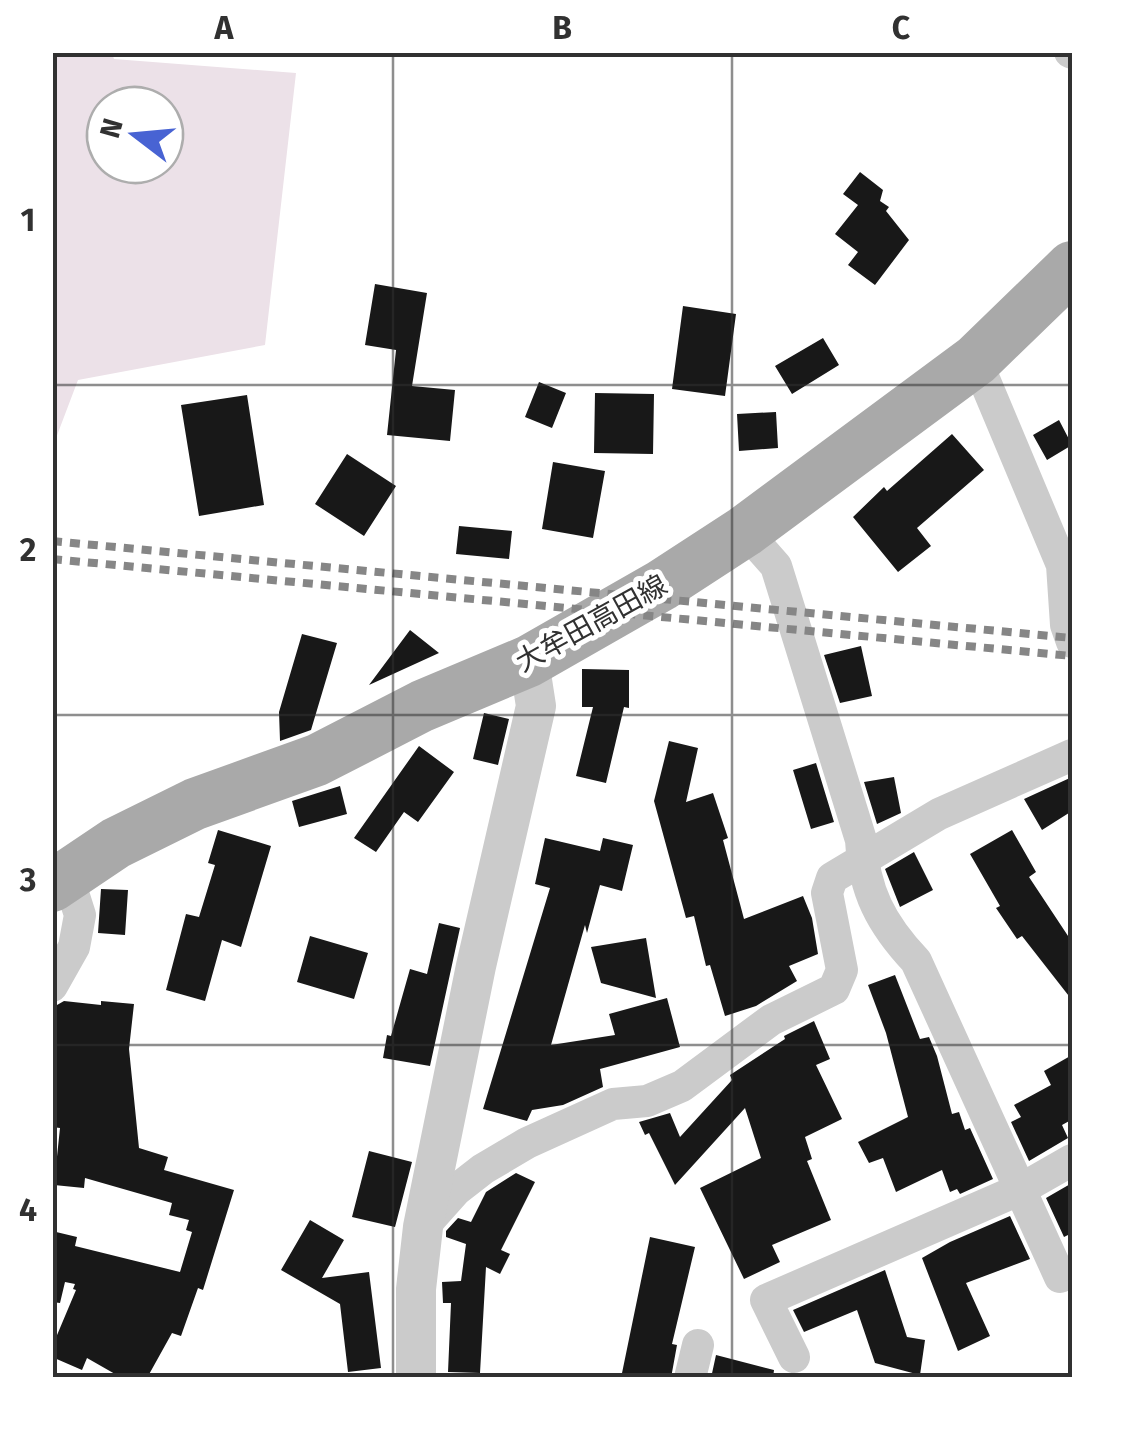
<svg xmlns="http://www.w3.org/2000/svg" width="1125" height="1430" viewBox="0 0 1125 1430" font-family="'Fira Sans','Noto Sans JP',sans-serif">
	<rect width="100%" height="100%" fill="#fff"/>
	<path fill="#ece1e8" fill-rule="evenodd" d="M52 53H112L114 59 296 73 265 345 78 380 53 446ZM105 105H165V165H105Z"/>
	<path fill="#181818" d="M860 172 883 190 880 201 889 207 886 211 909 240 875 285 848 265 858 252 835 234 858 205 843 194Z
		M375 284 427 293 412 386 455 390 450 441 387 435 396 350 365 345Z
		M683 306 736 314 725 396 672 389Z
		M823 338 839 365 792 394 775 366Z
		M539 382 566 393 552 428 525 417Z
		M595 393 654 394 653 454 594 453Z
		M247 395 264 505 199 516 181 405Z
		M776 412 778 448 739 451 737 414Z
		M1059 420 1072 445 1047 460 1033 435Z
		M952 434 984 470 917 528 931 546 898 572 853 517 884 487 887 491Z
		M347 454 396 486 364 536 315 504Z
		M553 462 605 471 593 538 542 529Z
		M459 526 512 531 509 559 456 554Z
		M410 630 439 653 369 685Z
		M302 634 337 643 311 730 280 741 279 712Z
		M861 646 872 696 840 703 824 655Z
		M582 669 629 670V708L624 707 606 783 576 776 593 707H582Z
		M484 713 509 719 498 765 473 759Z
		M669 741 698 748 686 802 713 793 728 838 723 840 744 919 803 896 812 918 818 954 789 966 797 981 756 1006 725 1016 710 965 706 966 694 916 686 918 654 801Z
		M419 746 454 772 418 822 404 812 376 852 354 838Z
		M816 763 834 822 811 829 793 770Z
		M894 777 901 813 877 824 864 782Z
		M1072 777V811L1042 830 1024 799Z
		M340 786 347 814 299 827 292 801Z
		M218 830 271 846 241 947 222 940 205 1001 166 990 186 914 199 917 215 865 208 863Z
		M1012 830 1036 872 1029 877 1072 942V1000L1022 936 1017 939 996 908 1000 906 970 854Z
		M545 838 600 851 603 838 633 845 622 891 600 885 587 933 585 925 551 1045 615 1035 609 1014 667 998 680 1047 600 1069 603 1087 563 1105 532 1110 527 1121 483 1109 550 888 535 884Z
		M914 852 933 890 900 907 885 869Z
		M101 889 128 890 125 935 98 933Z
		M439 923 460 928 430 1066 383 1058 387 1035 391 1036 410 969 427 974Z
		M310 936 368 953 354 999 297 982Z
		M646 938 656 998 601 983 591 947Z
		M895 975 920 1039 929 1037 937 1056 952 1114 959 1112 965 1130 970 1128 993 1179 960 1194 957 1189 950 1192 942 1170 896 1192 883 1158 869 1163 858 1142 908 1117 886 1033 868 985Z
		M64 1001 101 1005V1001L134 1004 129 1049 139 1148 168 1157 164 1170 234 1190 203 1290 198 1288 181 1336 172 1333 147 1378H122L87 1358 82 1370 52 1357V1347L76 1290 73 1289 75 1284 65 1282 60 1303 52 1302V1231L77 1237 75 1246 180 1272 192 1232 186 1230 189 1220 169 1215 172 1203 85 1178 84 1188 54 1185 60 1128 52 1127V1045L57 1005Z
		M814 1021 830 1059 816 1065 842 1119 805 1137 812 1159 807 1161 831 1220 772 1245 780 1262 744 1279 700 1188 761 1158 745 1108 675 1185 649 1133 645 1135 639 1122 670 1113 680 1137 732 1080 730 1075 785 1039 784 1036Z
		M1072 1055V1123L1071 1120 1062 1125 1068 1138 1029 1161 1011 1122 1021 1117 1014 1105 1051 1085 1044 1071Z
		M369 1151 412 1162 395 1227 352 1217Z
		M516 1173 535 1182 501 1250 510 1254 500 1274 486 1267 480 1373 448 1372 451 1303H443L442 1282 461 1281 466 1244 446 1237V1231L458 1218 471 1222 486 1192Z
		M1072 1183V1233L1064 1237 1046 1198Z
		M1010 1216 1030 1259 966 1283 990 1336 958 1351 922 1258 950 1242Z
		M310 1220 344 1240 322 1278 369 1272 381 1368 348 1372 340 1304 281 1270Z
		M650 1237 695 1247 672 1344 677 1345 671 1378H621Z
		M885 1270 907 1337 925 1340 920 1375 875 1363 857 1310 804 1332 793 1310Z
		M716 1355 774 1370 773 1378H711Z"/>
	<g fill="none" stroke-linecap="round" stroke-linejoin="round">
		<path stroke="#cbcbcb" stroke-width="32" d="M1070 52 1072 53
			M976 360 1062 565 1066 625 1072 642
			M745 531 776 566 861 840C864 891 881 924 916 961L1060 1277 1072 1271
			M52 986 74 947 80 915 67 874
			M423 1227 456 1190 483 1169 527 1143 613 1104 647 1101 682 1086 771 1020 834 989 842 970 827 893 832 878 939 814 1072 755
			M794 1357 766 1300 1021 1189 1072 1160
			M690 1378 698 1345"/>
		<path stroke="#cbcbcb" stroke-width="40" d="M416 1378V1289L423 1227 476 966 536 706 529 661"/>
		<path stroke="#a9a9a9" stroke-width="52" d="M52 886 116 843 195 804 317 760 422 706 529 661 662 585 745 531 976 360 1072 267"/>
		<path stroke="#868686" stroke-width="8" stroke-dasharray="10 8" stroke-linecap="butt" d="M52 541 1072 638
			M52 559 1072 656"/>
	</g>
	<path fill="none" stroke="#313131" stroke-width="2.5" stroke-opacity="0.55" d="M393 52V1378M732 52V1378M52 385H1072M52 715H1072M52 1045H1072"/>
	<g text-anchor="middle" stroke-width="10" stroke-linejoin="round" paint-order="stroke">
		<g font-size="28" fill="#313131" stroke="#fff">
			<text transform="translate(591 623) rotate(-29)" y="10">大牟田高田線</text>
		</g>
	</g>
	<rect width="1125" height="1430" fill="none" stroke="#ffffff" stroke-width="110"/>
	<g transform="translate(135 135) rotate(286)"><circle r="48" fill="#ffffff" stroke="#adadad" stroke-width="2.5"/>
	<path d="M0-8L18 38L0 25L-18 38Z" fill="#4863d3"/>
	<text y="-15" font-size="28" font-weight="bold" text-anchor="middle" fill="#313131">N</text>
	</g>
	<rect x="55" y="55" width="1015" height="1320" fill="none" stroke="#313131" stroke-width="4"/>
	<g font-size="32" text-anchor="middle" font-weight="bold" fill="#313131">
		<text x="224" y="39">A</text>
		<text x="562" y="39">B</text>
		<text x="901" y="39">C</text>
		<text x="28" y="231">1</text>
		<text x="28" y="561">2</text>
		<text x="28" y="891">3</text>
		<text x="28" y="1221">4</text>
	</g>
</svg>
